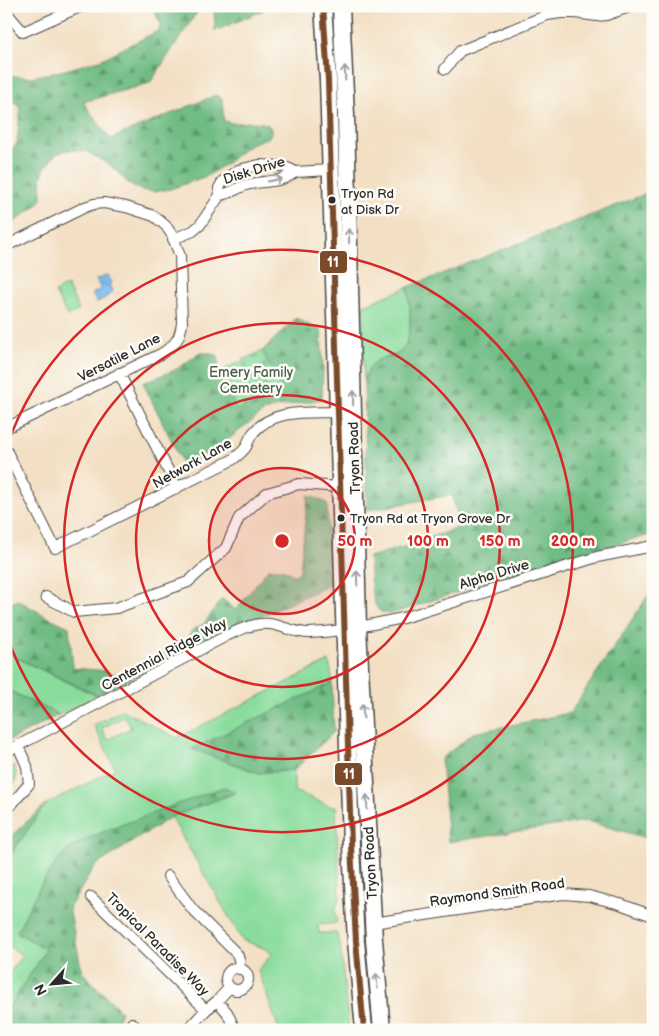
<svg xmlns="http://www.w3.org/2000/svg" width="659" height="1036" viewBox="0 0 659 1036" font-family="'Balsamiq Sans',sans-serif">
	<defs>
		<pattern id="forest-firs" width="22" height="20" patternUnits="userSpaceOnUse" patternTransform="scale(1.25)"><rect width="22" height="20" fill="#6fbc84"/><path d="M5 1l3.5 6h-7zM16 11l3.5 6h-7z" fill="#5b996c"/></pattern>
		<pattern id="cemetery-stones" width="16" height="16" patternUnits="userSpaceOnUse" patternTransform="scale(1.25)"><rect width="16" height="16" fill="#8adc9d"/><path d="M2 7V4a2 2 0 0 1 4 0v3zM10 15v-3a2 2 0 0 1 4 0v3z" fill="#77bd87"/></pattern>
		<pattern id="park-crowns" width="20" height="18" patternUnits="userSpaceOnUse" patternTransform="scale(1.25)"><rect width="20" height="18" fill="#8adc9d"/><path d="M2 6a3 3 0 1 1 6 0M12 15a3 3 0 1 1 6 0" fill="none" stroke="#77bd87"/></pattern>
		<pattern id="water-ripples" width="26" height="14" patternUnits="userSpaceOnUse" patternTransform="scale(1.25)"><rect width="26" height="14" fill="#7bbbef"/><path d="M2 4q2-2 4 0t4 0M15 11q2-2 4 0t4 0" fill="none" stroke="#6598c2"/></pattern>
	</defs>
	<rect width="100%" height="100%" fill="#fdfcf7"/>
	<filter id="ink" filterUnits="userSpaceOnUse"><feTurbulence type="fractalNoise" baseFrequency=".02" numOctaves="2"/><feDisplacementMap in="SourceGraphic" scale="10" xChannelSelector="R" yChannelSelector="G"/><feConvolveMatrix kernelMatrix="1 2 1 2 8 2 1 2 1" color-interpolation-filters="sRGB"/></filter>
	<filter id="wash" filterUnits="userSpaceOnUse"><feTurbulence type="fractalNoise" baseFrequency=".0096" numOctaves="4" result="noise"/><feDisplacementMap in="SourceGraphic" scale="20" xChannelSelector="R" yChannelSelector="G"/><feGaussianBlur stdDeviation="1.12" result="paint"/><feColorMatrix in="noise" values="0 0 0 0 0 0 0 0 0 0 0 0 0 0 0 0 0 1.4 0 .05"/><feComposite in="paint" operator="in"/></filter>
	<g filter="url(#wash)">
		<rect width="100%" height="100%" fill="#f3e0c4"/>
		<path fill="#8adc9d" stroke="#5a8464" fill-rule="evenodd" d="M67 285 79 310 67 316 55 292Z
			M408 287C409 305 415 339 400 352 395 357 390 355 385 357 381 359 367 373 365 376 364 379 364 381 364 384L362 306Z
			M6 653 97 696 59 715 6 689Z
			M329 661 332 677V683L193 749 259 773 294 770V791L332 807 336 806 340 898 335 909 337 922 336 923 318 925 319 933H335L337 934 338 941 340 943 349 1030H279L258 970 272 954 266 949 242 940 171 817 235 793 224 787C195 798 167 808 138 819 115 828 79 838 62 856 42 877 30 906 17 932L46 950 6 1012V979L22 955 6 944V861L45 805 115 769 94 725 122 710 177 738ZM125 716 131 728 107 740 102 728Z"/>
		<path fill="url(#forest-firs)" stroke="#4d7458" d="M152 6H201L150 83 83 102 110 139 216 95 222 99C224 107 222 113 224 121 225 121 231 123 232 123 242 124 280 116 269 137L250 144 228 162 207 176 170 189 155 192 141 190 128 183 110 165 86 151 67 150 56 154 45 167 41 178 42 199 37 205 6 228V157L17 143 20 113 19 106 6 94V73L13 76 32 77 65 70 100 60 158 31 160 28V23Z
			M214 6H260L264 10 215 31Z
			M653 191V534L553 561 391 614C388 613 383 614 380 611 370 603 370 569 369 557L410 545 460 527 452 495 367 510 364 384C367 370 372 359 387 357 392 356 397 356 401 351 415 336 409 306 408 287Z
			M296 318 321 331 323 369 322 399 274 408 263 412 216 449 184 466 143 383 177 369 200 353H209L218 356 219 372 281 389 262 351Z
			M308 495 327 503 330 584 97 695 6 653V606L18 600 47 617 69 627 73 668 107 671 111 674H121L186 641 192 630 203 625 222 599 236 610 268 569H283L293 575 298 574 300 570Z
			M653 588V840L587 821 448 842 441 759 473 733 570 713Z
			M332 683 334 732 294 770 259 773 192 749Z
			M6 689 59 715 6 742Z
			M224 787 236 792 171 817 95 866 69 908 82 972 121 1011 115 1026 107 1030H6V1012L46 950 17 932C30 906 42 878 62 856 79 838 115 828 138 819 166 808 195 798 224 787Z
			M45 805 6 861V841Z"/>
		<path fill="url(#cemetery-stones)" stroke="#5a8464" d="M262 351 281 389 237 410 219 372Z"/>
		<path fill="url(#park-crowns)" stroke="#5a8464" d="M14 766C19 777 15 785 6 793V770Z"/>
		<path fill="url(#water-ripples)" stroke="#53738d" d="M108 275 112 283 109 285 113 292 107 295V297L97 302 92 294 101 289 96 280Z"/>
	</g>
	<g filter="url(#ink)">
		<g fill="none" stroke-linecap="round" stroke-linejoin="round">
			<g stroke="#494642" stroke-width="12">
				<path id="minor" d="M6 12 23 32 82 6
					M445 69 460 51 547 15 561 13H575L597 16 606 15 632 6
					M220 195C230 194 237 188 246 185 263 180 281 184 295 172
					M173 239 193 231 200 225 220 195 219 188 223 181 238 170 259 165 281 166 290 169 295 172 331 170
					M6 246 85 207 94 204 104 203 126 207 154 216 166 226 172 235 180 256 182 323C180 339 175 345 161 354L6 428
					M119 373 177 488
					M6 450 55 548 232 460C237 456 243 452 246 447 248 442 250 437 253 433 273 408 309 413 337 412
					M46 597 74 612 116 608 188 582 226 548 239 518 267 493 299 484 340 487
					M6 752 228 635C243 628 258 621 275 625 287 628 297 633 309 633 341 632 372 624 403 618L597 557 653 546
					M6 811 29 784 27 766 18 746
					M168 876 193 910 237 954C240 959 240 963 239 969
					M91 897 206 1010
					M373 923 563 894 589 896 620 904 653 916
					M226 979a11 11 0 1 1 22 0a11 11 0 1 1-22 0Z
					M217 1001 227 1012 235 1030
					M132 1023 138 1030
					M187 1030 206 1010 217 1001 229 988"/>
			</g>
			<g stroke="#494642" stroke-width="19">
				<path id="primary" d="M323 6 328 80 351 846 356 941 364 1030
					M341 6 346 115 358 627 374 940 382 1030"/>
			</g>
			<use href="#minor" stroke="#fff" stroke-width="10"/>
			<use href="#primary" stroke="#fff" stroke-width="16"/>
			<g stroke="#fdfcf7" stroke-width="10">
				<path id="bus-1" d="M323 6 328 80 351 846 356 941 364 1030"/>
			</g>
			<use href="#bus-1" stroke="#7a4b2a" stroke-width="6"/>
		</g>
		<defs><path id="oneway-shaft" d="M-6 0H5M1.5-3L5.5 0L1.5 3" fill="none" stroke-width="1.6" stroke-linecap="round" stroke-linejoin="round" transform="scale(1.25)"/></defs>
		<g stroke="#a0a0a0">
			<use href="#oneway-shaft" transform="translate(345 73) rotate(-92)"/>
			<use href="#oneway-shaft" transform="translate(275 180) rotate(-12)"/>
			<use href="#oneway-shaft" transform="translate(349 236) rotate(-91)"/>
			<use href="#oneway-shaft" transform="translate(353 398) rotate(-91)"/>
			<use href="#oneway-shaft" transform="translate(357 578) rotate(-92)"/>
			<use href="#oneway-shaft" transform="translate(363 711) rotate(-93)"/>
			<use href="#oneway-shaft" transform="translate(367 802) rotate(-92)"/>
			<use href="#oneway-shaft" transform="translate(377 981) rotate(-95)"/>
		</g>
	</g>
	<circle cx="282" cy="541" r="73" fill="#d62828" fill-opacity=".12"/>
	<g fill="none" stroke="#d62828" stroke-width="2.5">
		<circle cx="282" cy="541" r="73"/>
		<circle cx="282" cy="541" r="146"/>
		<circle cx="282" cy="541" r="218"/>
		<path d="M7 446A291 291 0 1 1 7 636"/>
	</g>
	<g fill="#2b2b2b" stroke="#fdfcf7" stroke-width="2">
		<circle cx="332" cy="200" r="4.5"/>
		<circle cx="341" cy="518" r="4.5"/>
	</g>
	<g text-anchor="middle" stroke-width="5" stroke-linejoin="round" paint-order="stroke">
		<g font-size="13" fill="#2b2b2b" stroke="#fdfcf7" text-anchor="start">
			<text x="341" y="198">Tryon Rd<tspan x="341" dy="16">at Disk Dr</tspan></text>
			<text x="350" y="523">Tryon Rd at Tryon Grove Dr</text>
		</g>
		<g font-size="14" fill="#2b2b2b" stroke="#fdfcf7">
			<text transform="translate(254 170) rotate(-17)" y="5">Disk Drive</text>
			<text transform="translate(119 357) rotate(-27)" y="5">Versatile Lane</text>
			<text transform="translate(354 458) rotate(-92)" y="5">Tryon Road</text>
			<text transform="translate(192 463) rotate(-29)" y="5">Network Lane</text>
			<text transform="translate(494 574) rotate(-17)" y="5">Alpha Drive</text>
			<text transform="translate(164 654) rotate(-28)" y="5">Centennial Ridge Way</text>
			<text transform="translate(370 863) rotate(-93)" y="5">Tryon Road</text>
			<text transform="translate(497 892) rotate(-8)" y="5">Raymond Smith Road</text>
			<text transform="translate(158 944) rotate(45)" y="5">Tropical Paradise Way</text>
		</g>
		<g font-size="14" fill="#48604d" stroke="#fdfcf7">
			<text x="251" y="377">Emery Family<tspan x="251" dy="16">Cemetery</tspan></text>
		</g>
	</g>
	<circle cx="282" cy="541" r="8" fill="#d62828" stroke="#fdfcf7" stroke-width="2.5"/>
	<g font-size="15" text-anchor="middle" font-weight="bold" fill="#d62828" stroke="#fdfcf7" stroke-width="5" stroke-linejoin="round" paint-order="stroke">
		<text x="355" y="546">50 m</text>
		<text x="428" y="546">100 m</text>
		<text x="500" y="546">150 m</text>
		<text x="573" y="546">200 m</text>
	</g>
	<g stroke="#fdfcf7" stroke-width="2">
		<rect x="319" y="250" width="29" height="24" rx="5" fill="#7a4b2a"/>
		<rect x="334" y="762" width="29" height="24" rx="5" fill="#7a4b2a"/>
	</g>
	<g font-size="14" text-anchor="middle" font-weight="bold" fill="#fff">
		<text x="333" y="267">11</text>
		<text x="349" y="779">11</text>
	</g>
	<rect width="659" height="1036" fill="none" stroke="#fdfcf7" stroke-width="25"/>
	<g transform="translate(52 984) rotate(243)" stroke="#fdfcf7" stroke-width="4" paint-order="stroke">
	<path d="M0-4L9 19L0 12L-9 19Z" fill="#2b2b2b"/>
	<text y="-8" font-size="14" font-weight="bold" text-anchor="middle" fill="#2b2b2b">N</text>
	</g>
</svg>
